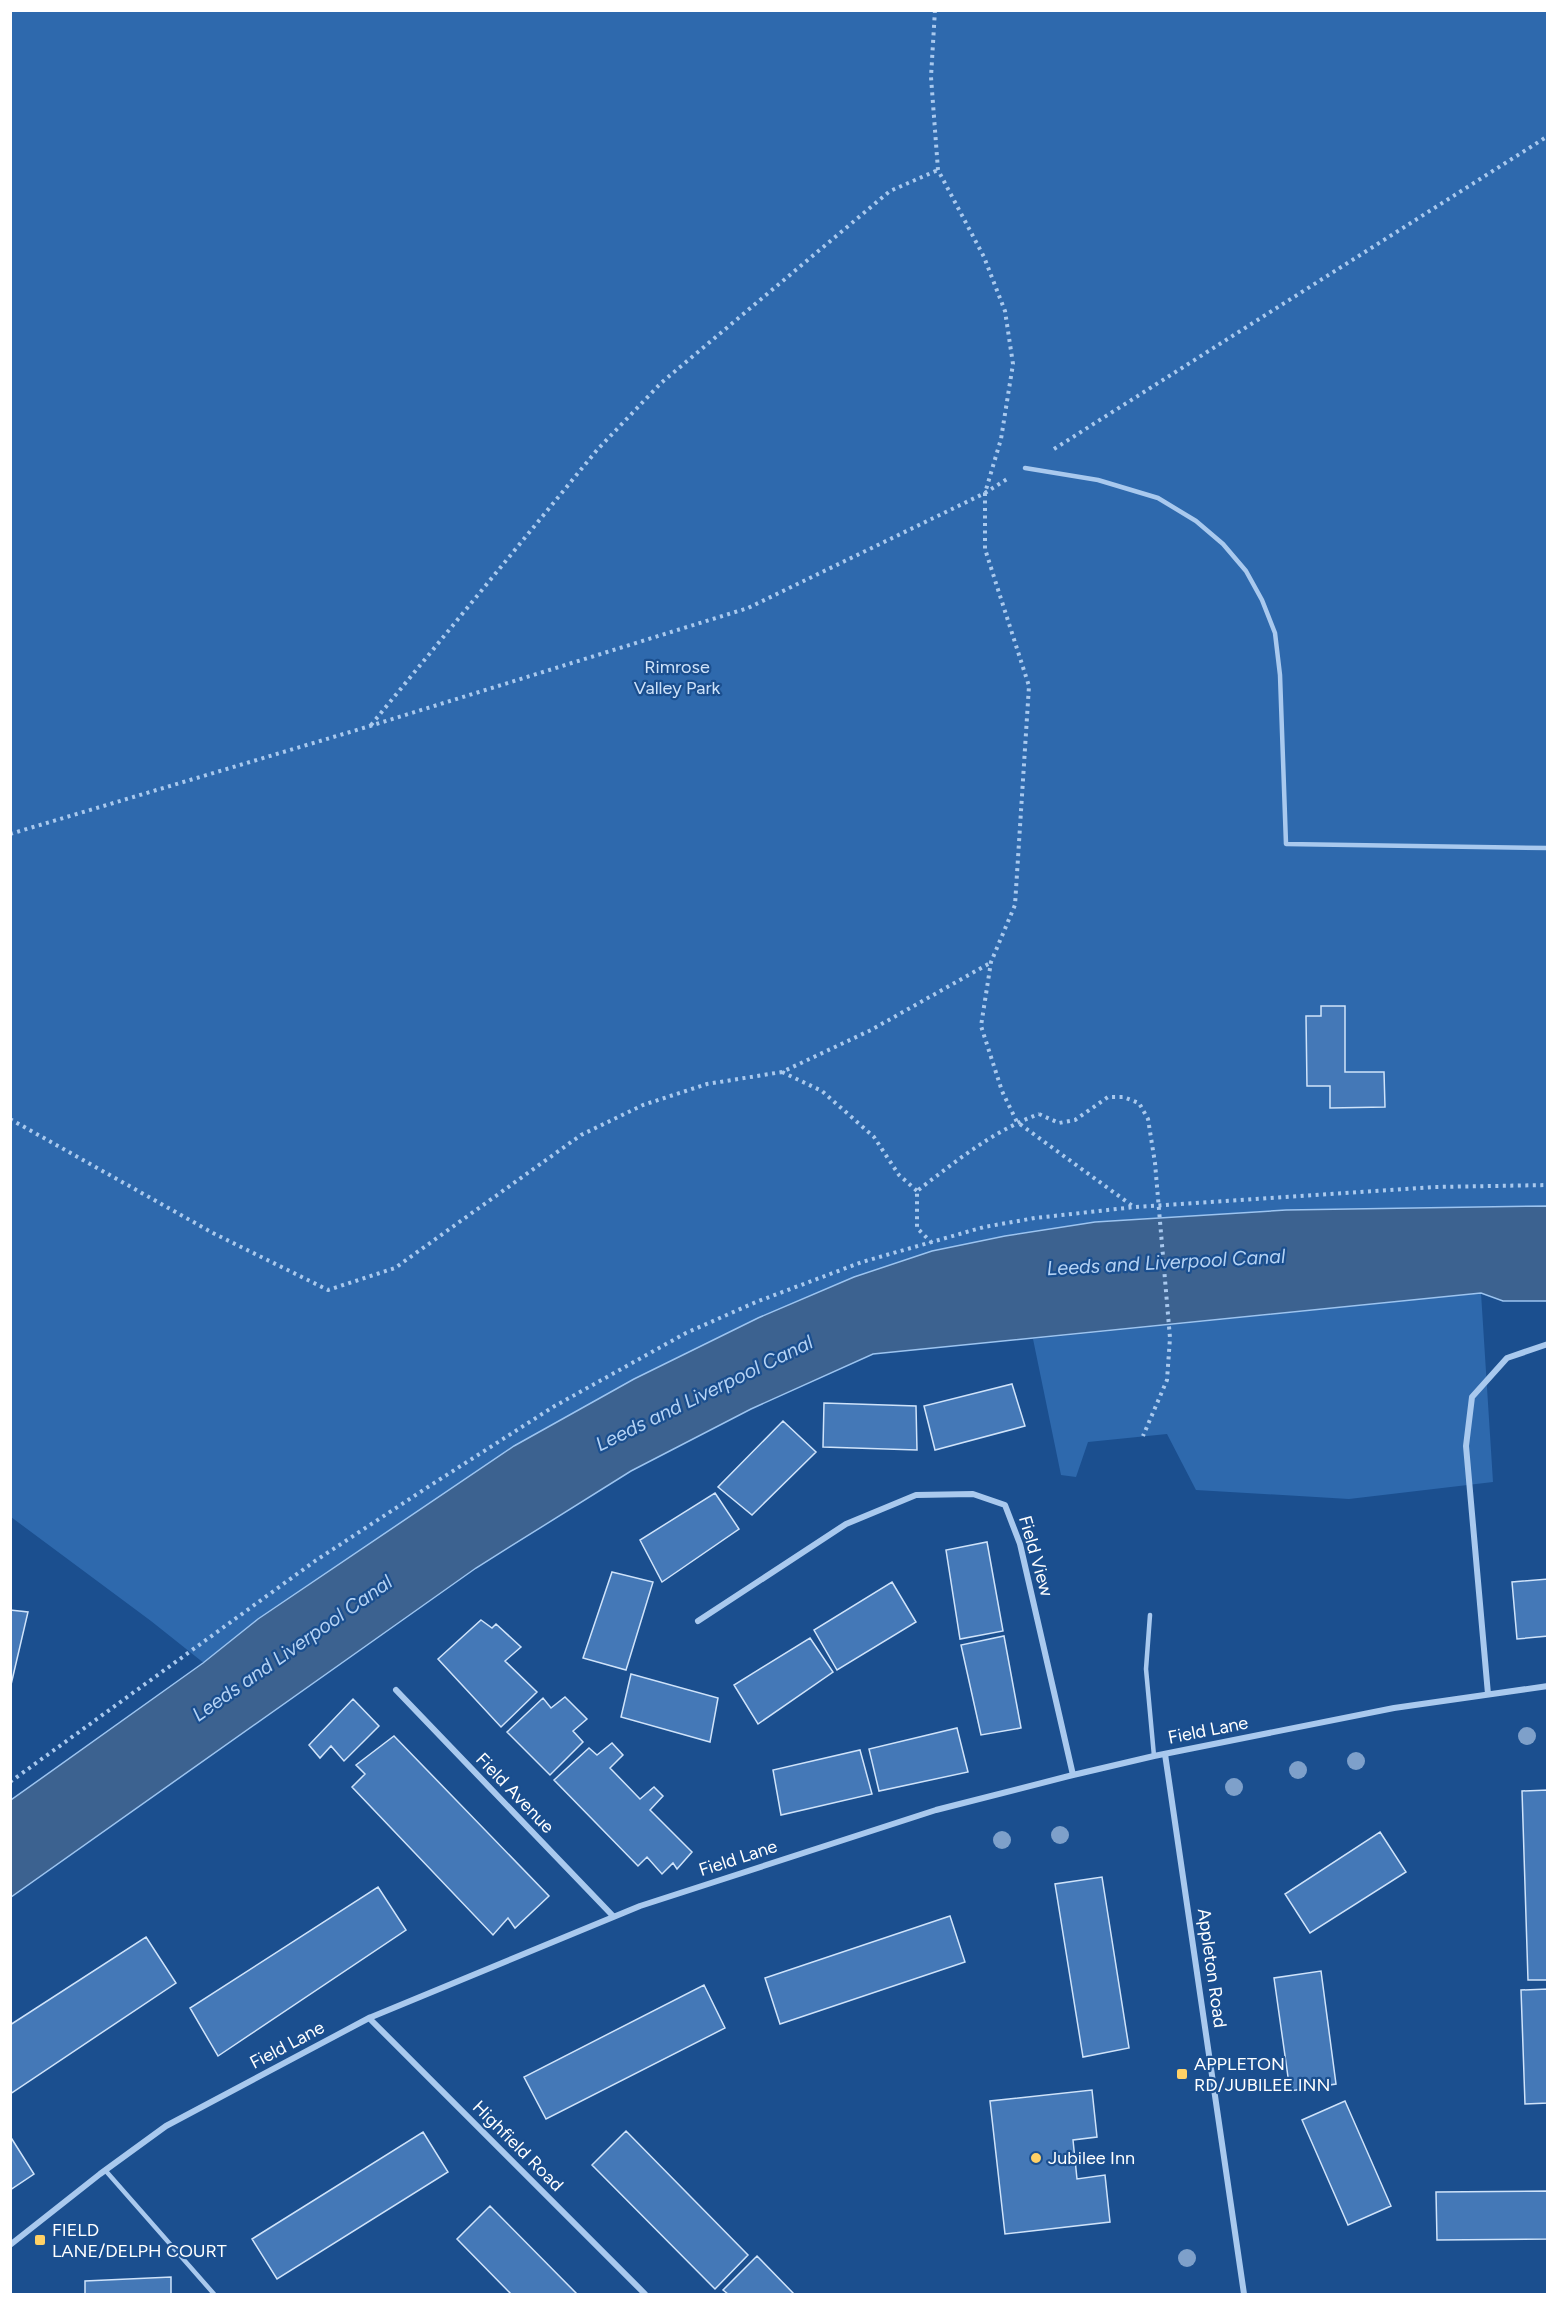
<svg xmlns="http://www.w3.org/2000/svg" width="1558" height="2305" viewBox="0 0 1558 2305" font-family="Figtree,sans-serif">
	<rect width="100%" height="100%" fill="#1b4f8f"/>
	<path fill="#2e69ad" d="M11 11H1547V1244L917 1298 234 1687 151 1621 11 1517Z
		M1481 1293 1493 1482 1349 1499 1196 1490 1167 1434 1088 1442 1076 1477 1061 1475 1033 1339Z"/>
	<path fill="#3c6290" stroke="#9cc4f0" stroke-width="1.5" d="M1547 1206V1301H1503L1481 1293 873 1354 751 1409 631 1471 476 1568 11 1897V1800L203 1663 258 1619 514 1446 634 1379 758 1318 854 1277 932 1251 1005 1236 1095 1222 1286 1210Z"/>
	<path fill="#4478b7" stroke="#cfe3fa" stroke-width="1.5" d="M1321 1006H1345V1072H1384L1385 1107 1330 1108V1086H1307L1306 1016H1321Z
		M1012 1384 1025 1426 935 1450 924 1406Z
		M824 1403 916 1406 917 1450 823 1447Z
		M783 1421 816 1452 752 1515 718 1487Z
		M715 1493 739 1529 662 1582 640 1540Z
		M987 1542 1003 1631 960 1639 946 1550Z
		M612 1572 653 1582 626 1670 583 1658Z
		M1548 1579V1636L1517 1639 1512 1582Z
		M892 1582 916 1622 837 1670 814 1630Z
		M10 1610 28 1612 10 1689Z
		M481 1620 492 1628 496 1624 521 1647 505 1661 537 1692 501 1727 438 1659Z
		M1004 1636 1021 1728 981 1735 961 1645Z
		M810 1638 833 1672 758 1724 734 1685Z
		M631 1674 718 1698 710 1742 621 1717Z
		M565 1697 587 1719 573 1731 583 1742 550 1775 507 1732 543 1698 551 1708Z
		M353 1699 379 1726 344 1761 331 1746 320 1758 309 1745Z
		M957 1728 968 1772 879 1791 869 1749Z
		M394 1736 549 1896 515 1928 508 1918 493 1935 352 1787 365 1774 356 1765Z
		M612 1743 623 1755 610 1768 640 1799 654 1787 663 1796 650 1810 692 1852 677 1869 673 1863 662 1874 647 1857 638 1866 554 1780 589 1748 597 1755Z
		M860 1750 872 1794 781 1815 773 1770Z
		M1548 1790V1980H1528L1522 1791Z
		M1380 1832 1406 1872 1310 1933 1285 1894Z
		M1102 1877 1129 2048 1083 2057 1055 1884Z
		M378 1887 406 1930 218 2056 190 2008Z
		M950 1916 965 1962 780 2024 765 1978Z
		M146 1937 176 1983 10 2094V2025Z
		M1321 1971 1336 2084 1290 2091 1274 1978Z
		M704 1985 725 2028 546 2119 524 2077Z
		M1548 1989V2103L1525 2104 1521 1990Z
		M1092 2090 1097 2137 1073 2140 1077 2179 1105 2175 1110 2222 1005 2234 990 2101Z
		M1345 2101 1391 2206 1348 2225 1302 2120Z
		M626 2131 748 2255 715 2289 592 2165Z
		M423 2132 448 2172 277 2279 252 2239Z
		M10 2136 34 2174 10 2190Z
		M1548 2191V2239L1437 2240 1436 2192Z
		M490 2206 577 2294H511L457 2239Z
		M757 2256 794 2294H728L723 2290Z
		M171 2277V2294H85V2281Z"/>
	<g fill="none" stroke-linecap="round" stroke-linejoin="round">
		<path stroke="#a9c9ee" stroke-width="4" stroke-dasharray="3 4.5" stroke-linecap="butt" d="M935 10 931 77 938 170 984 257 1005 311 1013 364 1001 439 985 493V549L1029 686 1015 905 991 962 981 1026 1002 1091 1017 1122 1134 1207
			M1054 449 1548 136
			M371 725 597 450 661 383 890 191 938 170
			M10 834 370 726 748 608 985 493 1007 479
			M782 1072 822 1091 874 1137 899 1175 917 1191
			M10 1119 213 1233 328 1290 395 1268 581 1135 643 1105 707 1084 782 1072 871 1030 990 963
			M932 1243 917 1228V1191C956 1161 993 1131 1039 1114
			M10 1782 315 1561 431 1485 553 1407 686 1333 756 1302 862 1262 984 1227 1035 1218 1135 1207 1435 1187 1548 1185"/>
		<path stroke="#a9c9ee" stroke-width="4.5" d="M1025 468 1098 480 1158 498 1196 521 1223 544 1246 571 1262 600 1275 633 1280 675 1286 844 1548 848
			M1150 1615 1146 1669 1154 1756
			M105 2170 214 2294"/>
		<path stroke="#a9c9ee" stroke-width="6" d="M698 1621 846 1524 916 1495 973 1494 1005 1505 1020 1544 1073 1775
			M396 1690 613 1916
			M1488 1694 1466 1446 1472 1397 1507 1358 1548 1344
			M1165 1754 1244 2294
			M369 2018 645 2294
			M10 2245 100 2174 166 2126 369 2018 640 1906 936 1810 1073 1775 1154 1756 1394 1708 1548 1686"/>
		<path stroke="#a9c9ee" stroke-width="4" stroke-dasharray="3 4.5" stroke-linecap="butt" d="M1039 1114 1059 1123 1075 1120 1108 1097H1123L1139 1103 1148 1119 1155 1163 1170 1338 1167 1380 1143 1436"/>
	</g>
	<g fill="#7ea0ca">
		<circle cx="1527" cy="1736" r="9"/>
		<circle cx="1356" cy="1761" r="9"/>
		<circle cx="1298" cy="1770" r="9"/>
		<circle cx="1234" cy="1787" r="9"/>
		<circle cx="1060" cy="1835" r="9"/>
		<circle cx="1002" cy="1840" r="9"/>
		<circle cx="1187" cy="2258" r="9"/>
	</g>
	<g fill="#ffd166" stroke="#1b4f8f" stroke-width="2">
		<rect x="1176" y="2068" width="12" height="12" rx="3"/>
		<circle cx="1036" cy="2158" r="6"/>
		<rect x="34" y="2234" width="12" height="12" rx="3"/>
	</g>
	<g text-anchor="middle" stroke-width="4.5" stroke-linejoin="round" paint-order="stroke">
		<g font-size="18" fill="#cfe3fa" stroke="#1b4f8f">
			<text x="677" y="673">Rimrose<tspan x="677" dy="21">Valley Park</tspan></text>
		</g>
		<g font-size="18" fill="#fff" stroke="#1b4f8f">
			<text transform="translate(1036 1556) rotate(74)" y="6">Field View</text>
			<text transform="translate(1208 1730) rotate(-11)" y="6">Field Lane</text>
			<text transform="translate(515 1793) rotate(46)" y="6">Field Avenue</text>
			<text transform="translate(738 1858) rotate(-18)" y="6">Field Lane</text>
			<text transform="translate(1212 1968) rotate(82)" y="6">Appleton Road</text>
			<text transform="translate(287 2045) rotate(-28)" y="6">Field Lane</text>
			<text transform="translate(518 2146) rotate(45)" y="6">Highfield Road</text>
		</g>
		<g font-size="18" fill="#fff" stroke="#1b4f8f" text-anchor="start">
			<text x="1194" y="2070">APPLETON<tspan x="1194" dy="21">RD/JUBILEE INN</tspan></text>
			<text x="1048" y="2164">Jubilee Inn</text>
			<text x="52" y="2236">FIELD<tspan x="52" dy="21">LANE/DELPH COURT</tspan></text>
		</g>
		<g font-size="20" font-style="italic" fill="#b5d3f5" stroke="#1b4f8f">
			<text transform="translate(1166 1262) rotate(-3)" y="7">Leeds and Liverpool Canal</text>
			<text transform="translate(704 1393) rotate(-26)" y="7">Leeds and Liverpool Canal</text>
			<text transform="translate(292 1648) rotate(-35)" y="7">Leeds and Liverpool Canal</text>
		</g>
	</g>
	<rect width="1558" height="2305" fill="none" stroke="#ffffff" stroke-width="24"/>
</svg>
